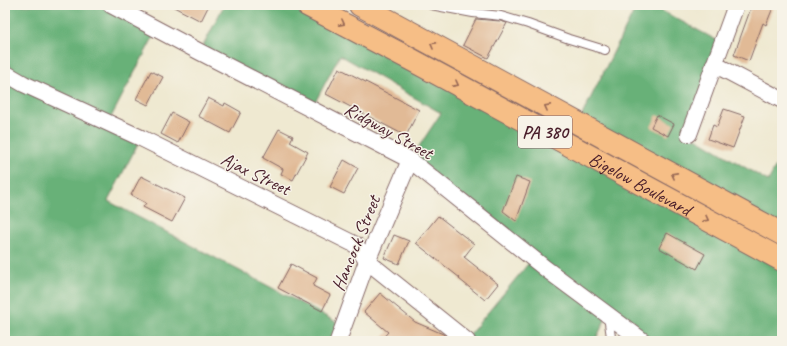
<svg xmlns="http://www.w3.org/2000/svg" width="787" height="346" viewBox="0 0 787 346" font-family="Caveat,sans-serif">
	<rect width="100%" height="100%" fill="#f7f3e8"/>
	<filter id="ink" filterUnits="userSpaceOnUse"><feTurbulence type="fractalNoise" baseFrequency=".025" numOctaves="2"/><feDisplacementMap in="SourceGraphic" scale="8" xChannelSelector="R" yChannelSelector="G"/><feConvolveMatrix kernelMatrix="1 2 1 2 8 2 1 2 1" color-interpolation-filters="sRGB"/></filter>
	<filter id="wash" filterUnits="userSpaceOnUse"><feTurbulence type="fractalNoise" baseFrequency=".012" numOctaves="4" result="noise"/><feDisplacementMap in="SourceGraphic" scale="16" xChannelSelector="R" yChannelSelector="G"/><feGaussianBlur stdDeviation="0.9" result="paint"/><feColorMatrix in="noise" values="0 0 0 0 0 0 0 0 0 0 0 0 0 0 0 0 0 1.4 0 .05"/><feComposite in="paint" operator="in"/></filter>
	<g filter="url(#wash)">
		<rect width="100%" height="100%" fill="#efe9d1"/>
		<path fill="#68b178" stroke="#596852" d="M5 5H111L157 30 108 123 141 138 108 201 344 326 338 341H5V83L12 77 5 73Z
			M224 5H307L782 260V341H643L608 314 595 341H467L465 340 533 258 410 160 441 113 340 55 311 110 200 52Z
			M637 5H651L722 43 689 134 768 181 782 155V234L578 123Z"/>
		<g id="blocks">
			<path fill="#e1ba96" d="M170 5H209L201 21Z
				M752 5H774L766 25 763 23 749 61 734 55Z
				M476 19 500 21 507 23 488 58 463 45Z
				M339 68 419 110 406 136 326 94Z
				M151 71 163 77 148 105 136 99Z
				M208 98 224 106 225 103 241 112 230 133 198 116Z
				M724 109 745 116 733 148 708 139 713 125 717 127Z
				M172 113 189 122 178 143 161 134Z
				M657 115 674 124 668 136 651 127Z
				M279 129 293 136 290 142 308 152 293 180 281 174 283 169 263 158Z
				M344 160 358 168 344 194 330 187Z
				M141 176 185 198 172 222 143 207 146 203 131 195Z
				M516 177 530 182 516 221 503 211Z
				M438 216 474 244 464 257 498 284 485 300 459 279 460 278 416 243Z
				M667 233 705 254 697 269 659 248Z
				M394 235 409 241 399 264 384 258Z
				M291 264 317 278 313 286 330 295 322 311 278 288Z
				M380 293 415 322 443 334 452 341H380L388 332 364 312Z"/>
		</g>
	</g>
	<g filter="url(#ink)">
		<use href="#blocks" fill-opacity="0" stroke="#846665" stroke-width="1"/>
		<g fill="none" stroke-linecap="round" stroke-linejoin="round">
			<g stroke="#846665" stroke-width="10">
				<path id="lane" d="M431 5 473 13 501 16 528 24 569 39 605 50
					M608 316 611 337 608 341"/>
			</g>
			<g stroke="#846665" stroke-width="18">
				<path id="street" d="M111 5 200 52 410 160 546 269 643 341
					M714 64 782 100
					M5 73 24 84 141 138 356 245 367 261 467 341
					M689 134 736 5
					M338 341 367 261 410 160"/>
			</g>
			<g stroke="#846665" stroke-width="24">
				<g id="primary">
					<path id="s1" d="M307 5 412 60 782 260"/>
					<path d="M360 5 782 234"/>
				</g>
			</g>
			<use href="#lane" stroke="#fff" stroke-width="8"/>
			<use href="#street" stroke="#fff" stroke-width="16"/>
			<use href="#primary" stroke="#f6be86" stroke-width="22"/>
		</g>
		<defs><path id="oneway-chevron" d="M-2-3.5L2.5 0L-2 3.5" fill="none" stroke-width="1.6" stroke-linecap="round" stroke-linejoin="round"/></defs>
		<g stroke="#976754">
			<use href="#oneway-chevron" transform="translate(342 23) rotate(28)"/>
			<use href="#oneway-chevron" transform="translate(433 45) rotate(-151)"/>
			<use href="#oneway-chevron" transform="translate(456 84) rotate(28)"/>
			<use href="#oneway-chevron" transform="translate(547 107) rotate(-152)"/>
			<use href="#oneway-chevron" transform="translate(674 175) rotate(-152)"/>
			<use href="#oneway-chevron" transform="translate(706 219) rotate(28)"/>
		</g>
	</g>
	<g text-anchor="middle" stroke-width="3" stroke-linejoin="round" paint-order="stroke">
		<rect fill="#f7f3e8" stroke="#7e5f64" stroke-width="1" x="518" y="116" width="54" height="32" rx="3"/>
		<g font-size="18" font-weight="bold" fill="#4a1f2b">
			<text x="545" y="138">PA 380</text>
		</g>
		<g font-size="19" fill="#4a1f2b" stroke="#f7f3e8">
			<text transform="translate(389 130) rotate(29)" y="7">Ridgway Street</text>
			<text transform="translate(256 173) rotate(26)" y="7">Ajax Street</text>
			<text dy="7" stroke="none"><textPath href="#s1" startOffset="378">Bigelow Boulevard</textPath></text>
			<text transform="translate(355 243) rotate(-68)" y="7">Hancock Street</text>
		</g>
	</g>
	<rect width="787" height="346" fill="none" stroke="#f7f3e8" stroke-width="20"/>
</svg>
